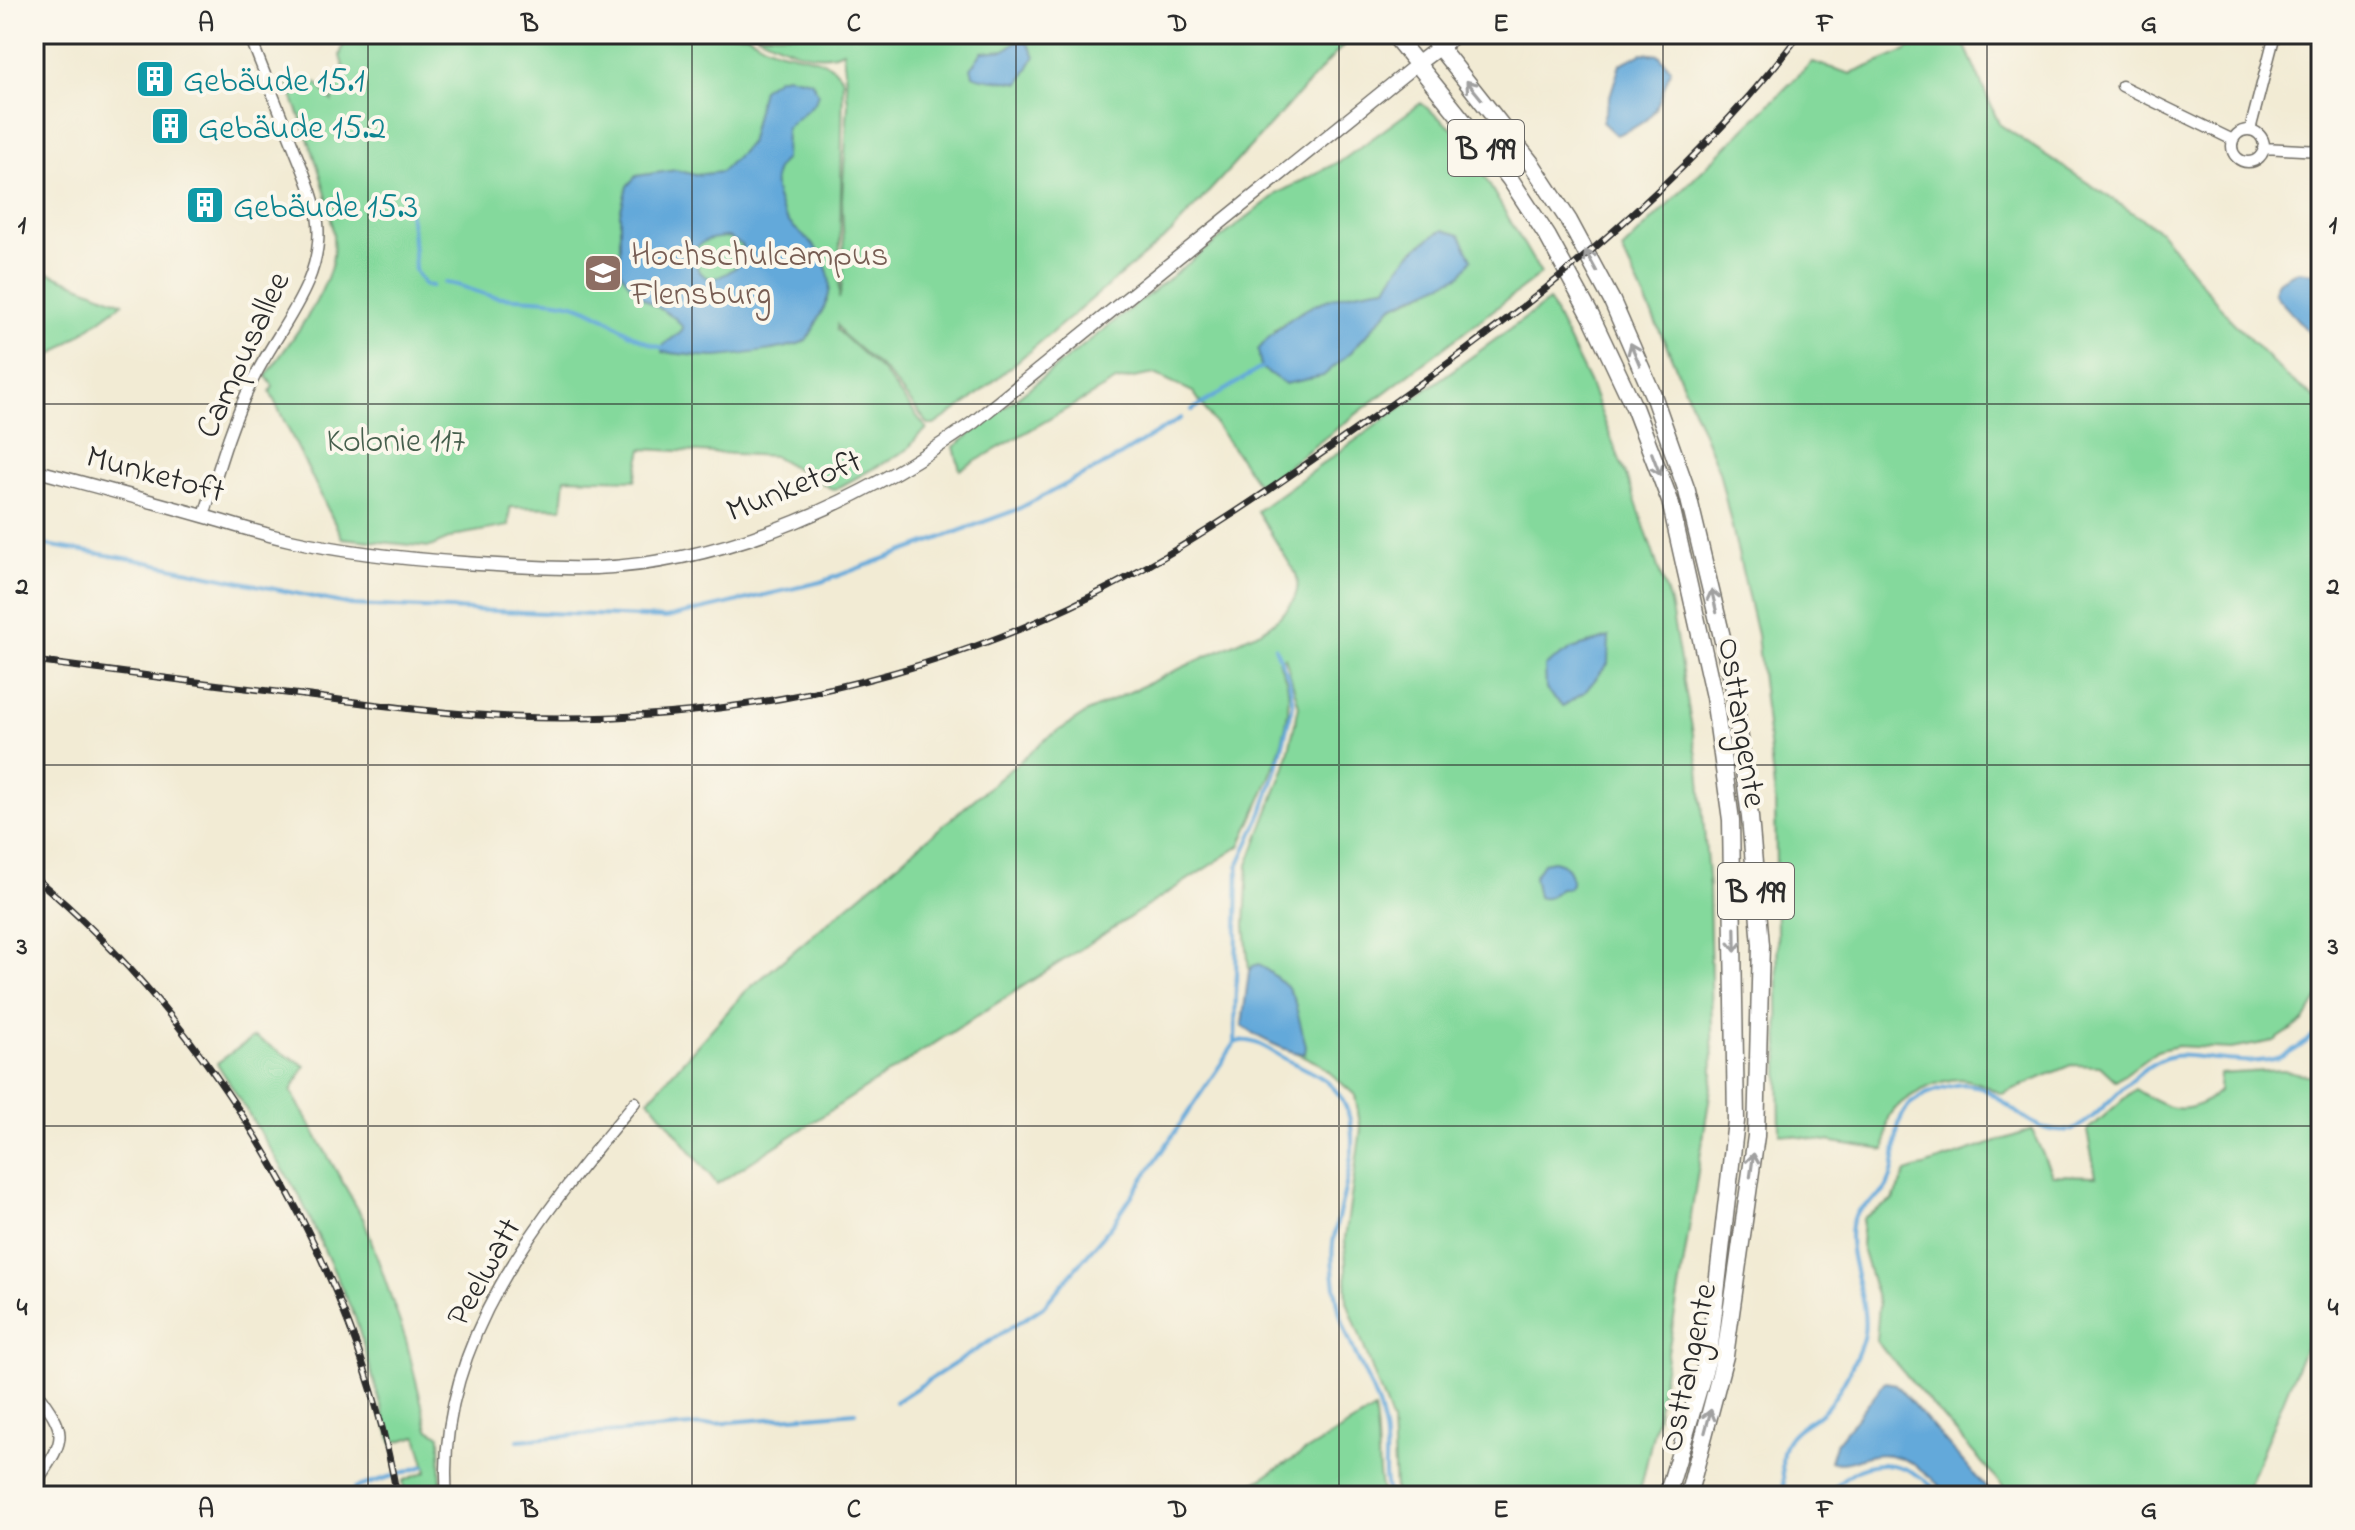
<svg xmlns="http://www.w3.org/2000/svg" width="2355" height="1530" viewBox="0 0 2355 1530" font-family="'Indie Flower',sans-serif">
	<rect width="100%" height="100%" fill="#fbf7ec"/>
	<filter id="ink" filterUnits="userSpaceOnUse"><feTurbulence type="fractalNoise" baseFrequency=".0125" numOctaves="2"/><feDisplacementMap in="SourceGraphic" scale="16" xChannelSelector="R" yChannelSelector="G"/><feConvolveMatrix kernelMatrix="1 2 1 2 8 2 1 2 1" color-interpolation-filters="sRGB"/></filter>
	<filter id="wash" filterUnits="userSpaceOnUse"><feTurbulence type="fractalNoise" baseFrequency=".006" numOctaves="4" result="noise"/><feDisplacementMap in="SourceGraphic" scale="32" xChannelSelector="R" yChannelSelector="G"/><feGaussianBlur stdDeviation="1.8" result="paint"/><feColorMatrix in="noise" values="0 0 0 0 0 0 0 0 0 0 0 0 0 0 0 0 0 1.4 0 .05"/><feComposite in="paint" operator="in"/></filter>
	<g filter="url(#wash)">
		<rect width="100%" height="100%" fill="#f2ebd4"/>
		<path fill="#84d99c" stroke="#588264" stroke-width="2" fill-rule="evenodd" d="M346 34H746C754 38 762 44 769 47 794 58 830 53 843 80L839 299 842 285 844 257 842 199 848 104 843 51C816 64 781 46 756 34H1347L1349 39 1171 233 971 400 934 425H929L886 372 845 337 837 325V330L883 372 927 429 919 435 907 450 834 490 774 456 642 449 635 480 565 478 562 508 510 507 509 526 458 535 430 547 342 538 270 392 273 386 266 376C289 343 317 309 330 270 346 223 303 126 286 80L317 83 332 101 344 69 340 56Z
			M1923 34H1960L1999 124 2160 231 2231 320 2284 374 2321 403V993L2304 1021 2274 1041 2231 1049 2177 1046 2157 1051 2116 1081 2100 1066 2071 1065 2002 1094C1989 1088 1975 1080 1960 1079 1939 1079 1898 1098 1889 1118 1886 1127 1886 1141 1885 1150L1780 1134 1775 798 1757 635 1719 471 1669 351 1622 250 1812 62 1851 74 1906 51Z
			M1421 103 1461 136 1541 274 1260 487 1193 392 1155 374 1116 381 960 470 954 447 1278 193 1344 159ZM1387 287 1426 292 1392 306 1351 352 1274 330C1310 304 1343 292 1387 287Z
			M34 267 123 303 34 368Z
			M1549 301 1589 382 1634 496 1670 603 1699 768 1709 889 1713 1075 1683 1267 1655 1425 1639 1496H1399L1395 1491 1392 1423 1347 1301 1345 1238 1361 1130 1355 1095 1320 1064 1299 1054 1305 1053 1294 999 1253 966 1249 971 1245 925 1248 865 1285 767 1299 706 1285 657 1278 660C1281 667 1285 676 1287 683 1297 730 1258 804 1240 846L717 1184 649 1099 745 992 1046 739 1089 711 1263 630C1281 617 1304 600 1296 574L1257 511Z
			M254 1037 305 1066 291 1091 364 1220 406 1340 428 1429 440 1435 441 1496H405L403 1481 427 1471 417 1436 392 1443 355 1317 299 1195 217 1063Z
			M2283 1070 2321 1078V1308L2244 1496H2011L1876 1341 1879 1305 1861 1245 1863 1218 1893 1200 1906 1172 2032 1130 2052 1175 2096 1176 2087 1131 2135 1089C2167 1110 2188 1119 2219 1091L2220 1074Z
			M1374 1410C1380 1438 1375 1469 1383 1496H1232Z"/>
		<path fill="#64a9da" stroke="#486a82" stroke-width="2" fill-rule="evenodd" d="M1018 40 1027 42 1035 56 1020 83C1007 80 983 81 973 75L971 68 982 52 1005 50Z
			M1642 53 1659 55 1671 69C1656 108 1658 120 1616 135L1602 122 1620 64Z
			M787 76 811 81 818 93 815 103 786 128 785 159C768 173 775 197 784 215 795 235 816 238 826 267 833 284 830 298 821 313 817 321 813 333 806 340 799 348 731 356 717 357 699 357 680 354 662 352L664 344 680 333 683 328 676 319 637 294 620 271V213L627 186 636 176 676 170 695 175 721 172 749 144 762 89 778 78ZM728 237 742 245V262C720 281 700 289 693 253 700 239 712 238 728 237Z
			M1443 230 1460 235 1472 259 1461 275 1392 306 1351 352 1323 376 1285 384 1261 368 1258 350C1292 307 1334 293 1387 287 1402 259 1416 245 1443 230Z
			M2298 271 2321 274V346L2276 296 2274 290 2278 282Z
			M1609 637 1608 664 1585 692 1563 706 1546 690 1545 666 1572 649Z
			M1553 861C1566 863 1572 871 1571 884L1568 888H1560C1552 895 1548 901 1538 897L1534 877 1543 863Z
			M1259 964 1287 986 1294 999 1306 1046 1305 1053C1291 1055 1252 1035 1242 1025L1249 971 1253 966Z
			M1885 1382 1895 1384 1993 1496H1949C1930 1475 1904 1450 1873 1455 1858 1457 1845 1467 1830 1461L1835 1445Z"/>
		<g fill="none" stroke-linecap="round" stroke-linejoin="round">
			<path stroke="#64a9da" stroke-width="4" d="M405 194 412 226 415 270 424 285 432 286
				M445 283C462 284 476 293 493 296 521 300 552 297 580 306 612 317 627 338 663 348
				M1192 410 1261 368
				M34 543 137 560 351 605 666 618 821 582 1016 510 1111 461 1181 418
				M1235 1043C1251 1035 1271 1051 1285 1059 1303 1068 1323 1075 1336 1091 1371 1133 1339 1197 1333 1244 1331 1261 1334 1282 1337 1299 1344 1345 1377 1384 1384 1430 1388 1452 1381 1474 1389 1496
				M895 1402 1043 1307 1112 1225 1235 1043 1238 866 1262 813 1277 768 1293 704 1289 679 1275 647
				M808 1416 856 1412
				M730 1422 804 1416
				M620 1432 727 1423
				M518 1440 617 1432
				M355 1488 424 1466
				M1784 1496C1785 1477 1778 1461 1786 1443 1794 1427 1810 1423 1822 1412 1837 1399 1861 1352 1864 1333 1869 1296 1845 1262 1851 1225 1855 1204 1879 1203 1887 1187 1907 1147 1878 1107 1940 1089 1951 1086 1962 1082 1975 1086 2006 1095 2029 1134 2065 1131 2099 1127 2130 1064 2173 1056 2186 1054 2201 1058 2215 1059 2235 1061 2260 1064 2281 1057 2294 1053 2309 1039 2321 1031
				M1827 1496C1861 1451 1906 1456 1942 1496"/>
		</g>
	</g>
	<g filter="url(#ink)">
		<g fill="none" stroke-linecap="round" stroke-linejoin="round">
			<g stroke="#716e66" stroke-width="13">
				<path id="minor" d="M2122 86 2233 140
					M2250 130 2275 34
					M2232 146a16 16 0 1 1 32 0a16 16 0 1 1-32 0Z
					M2263 148 2321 151
					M204 516C218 471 230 426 251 384 275 332 324 284 318 223 316 198 303 171 294 148 279 110 264 72 249 34
					M34 1388C70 1437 66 1437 34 1486
					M447 1496C434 1342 543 1213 635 1102"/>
			</g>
			<g stroke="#716e66" stroke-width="15">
				<path id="tertiary" d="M34 470C90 485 147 500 203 516 232 524 261 534 290 540 347 553 406 559 464 563 508 566 552 569 596 568 732 562 866 499 974 422L1417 64"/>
			</g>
			<g stroke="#716e66" stroke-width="17">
				<path id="secondary" d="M1417 64 1457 34"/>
			</g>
			<g stroke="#716e66" stroke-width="19">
				<path id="primary" d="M1393 34 1510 179 1548 237 1591 316 1634 407 1670 501 1714 697 1731 820 1736 1121 1709 1354 1667 1496
					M1429 34 1531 163 1569 221 1612 301 1653 395 1687 491 1733 683 1750 817 1761 945 1756 1136 1725 1356 1688 1496"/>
			</g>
			<use href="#minor" stroke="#fff" stroke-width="10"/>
			<use href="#tertiary" stroke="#fff" stroke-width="12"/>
			<use href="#secondary" stroke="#fff" stroke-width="14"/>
			<use href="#primary" stroke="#fff" stroke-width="16"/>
			<g stroke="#2b2b2b" stroke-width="7">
				<path id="rail" d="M34 661C123 673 213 684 302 695 371 704 441 714 511 717 710 725 912 686 1092 596 1196 544 1291 475 1386 408 1535 304 1690 179 1800 34
					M34 877C213 1025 357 1268 397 1496"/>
			</g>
			<use href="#rail" stroke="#fbf7ec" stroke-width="4" stroke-dasharray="12" stroke-linecap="butt"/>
		</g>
		<defs><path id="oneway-shaft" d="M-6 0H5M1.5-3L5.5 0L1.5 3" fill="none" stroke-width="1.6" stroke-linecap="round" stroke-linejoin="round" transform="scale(2)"/></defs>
		<g stroke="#a0a0a0">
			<use href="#oneway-shaft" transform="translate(1474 90) rotate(-129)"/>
			<use href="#oneway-shaft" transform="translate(1591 261) rotate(-118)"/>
			<use href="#oneway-shaft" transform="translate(1635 354) rotate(-113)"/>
			<use href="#oneway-shaft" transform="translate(1656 464) rotate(69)"/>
			<use href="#oneway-shaft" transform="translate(1714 601) rotate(-103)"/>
			<use href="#oneway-shaft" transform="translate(1735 940) rotate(89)"/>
			<use href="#oneway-shaft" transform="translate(1752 1165) rotate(-82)"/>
			<use href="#oneway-shaft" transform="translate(1708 1421) rotate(-75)"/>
		</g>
	</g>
	<path fill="none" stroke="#2b2b2b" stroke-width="2" stroke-opacity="0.55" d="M368 34V1496M692 34V1496M1016 34V1496M1339 34V1496M1663 34V1496M1987 34V1496M34 404H2321M34 765H2321M34 1126H2321"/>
	<defs>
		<g id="building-square" transform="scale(2)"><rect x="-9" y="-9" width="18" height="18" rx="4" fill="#0f9aa8" stroke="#fbf7ec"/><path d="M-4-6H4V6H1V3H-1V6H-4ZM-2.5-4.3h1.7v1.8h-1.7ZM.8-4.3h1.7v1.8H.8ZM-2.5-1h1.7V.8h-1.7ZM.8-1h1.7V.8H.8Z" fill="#fff"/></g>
		<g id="university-square" transform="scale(2)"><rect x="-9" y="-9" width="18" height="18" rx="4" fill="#8d6e63" stroke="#fbf7ec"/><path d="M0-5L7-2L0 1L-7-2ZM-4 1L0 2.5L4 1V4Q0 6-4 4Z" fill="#fff"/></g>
	</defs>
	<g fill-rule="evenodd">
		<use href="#building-square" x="155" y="79"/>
		<use href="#building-square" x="170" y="126"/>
		<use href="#building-square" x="205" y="205"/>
		<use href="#university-square" x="603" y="273"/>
	</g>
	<g text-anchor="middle" stroke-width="8" stroke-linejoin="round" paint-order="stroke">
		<g fill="#fbf7ec" stroke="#696865" stroke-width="2">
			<rect x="1448" y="120" width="76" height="56" rx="6"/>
			<rect x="1718" y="863" width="76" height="56" rx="6"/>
		</g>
		<g font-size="32" font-weight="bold" fill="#2b2b2b">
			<text x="1486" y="159">B 199</text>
			<text x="1756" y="902">B 199</text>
		</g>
		<g font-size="34" fill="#0d838f" stroke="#fbf7ec" text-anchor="start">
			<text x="183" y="91">Gebäude 15.1</text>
			<text x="198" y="138">Gebäude 15.2</text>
			<text x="233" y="217">Gebäude 15.3</text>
		</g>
		<g font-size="34" fill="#785e54" stroke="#fbf7ec" text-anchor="start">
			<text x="631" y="265">Hochschulcampus<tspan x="631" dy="39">Flensburg</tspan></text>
		</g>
		<g font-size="34" fill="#2b2b2b" stroke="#fbf7ec">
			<text transform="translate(241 354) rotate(-65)" y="12">Campusallee</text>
			<text transform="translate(156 472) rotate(15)" y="12">Munketoft</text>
			<text transform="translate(793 484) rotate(-22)" y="12">Munketoft</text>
			<text transform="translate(1744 722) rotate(81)" y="12">Osttangente</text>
			<text transform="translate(482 1271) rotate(-61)" y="12">Peelwatt</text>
			<text transform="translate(1686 1367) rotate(-78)" y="12">Osttangente</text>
		</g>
		<g font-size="34" fill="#465f4d" stroke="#fbf7ec">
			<text x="396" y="451">Kolonie 117</text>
		</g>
	</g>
	<rect width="2355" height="1530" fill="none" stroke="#fbf7ec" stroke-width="88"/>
	<rect x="44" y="44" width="2267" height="1442" fill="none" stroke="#2b2b2b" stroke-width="3"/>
	<g font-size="26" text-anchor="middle" font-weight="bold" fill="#2b2b2b">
		<text x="206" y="31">A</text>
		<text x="530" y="31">B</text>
		<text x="854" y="31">C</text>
		<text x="1178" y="31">D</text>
		<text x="1501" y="31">E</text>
		<text x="1825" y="31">F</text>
		<text x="2149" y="31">G</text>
		<text x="22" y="233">1</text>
		<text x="2333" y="233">1</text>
		<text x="22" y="594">2</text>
		<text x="2333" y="594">2</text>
		<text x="22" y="954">3</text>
		<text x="2333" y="954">3</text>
		<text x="22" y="1315">4</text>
		<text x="2333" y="1315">4</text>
		<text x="206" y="1517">A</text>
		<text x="530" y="1517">B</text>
		<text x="854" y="1517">C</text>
		<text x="1178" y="1517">D</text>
		<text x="1501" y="1517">E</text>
		<text x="1825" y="1517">F</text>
		<text x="2149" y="1517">G</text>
	</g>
</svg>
